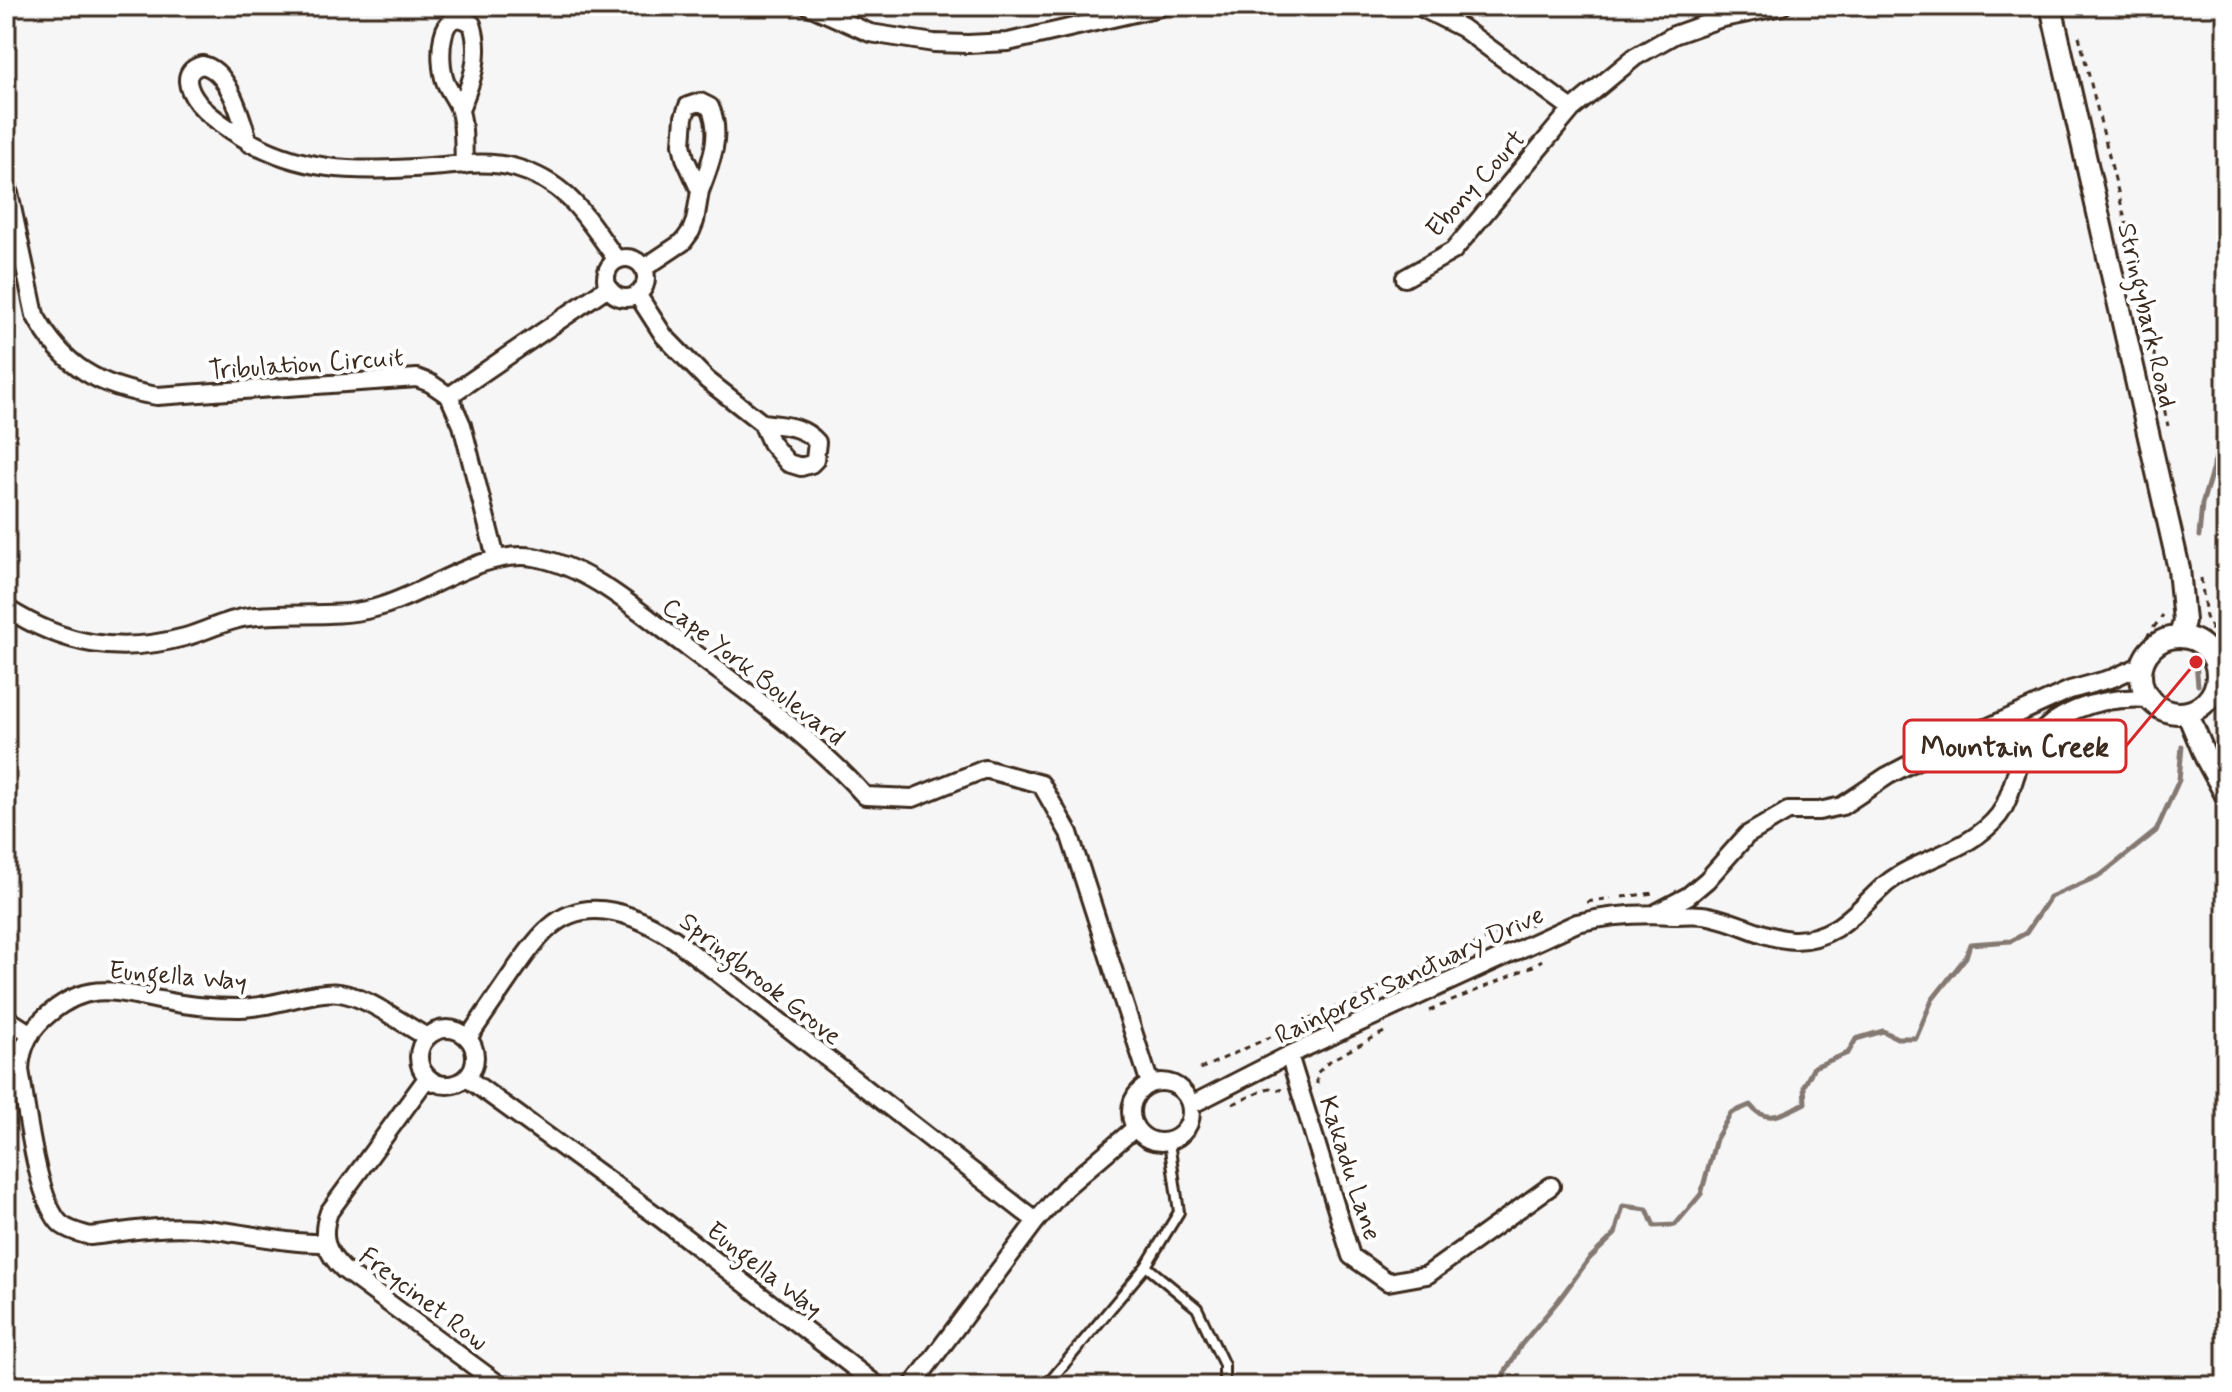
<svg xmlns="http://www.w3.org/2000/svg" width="2232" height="1392" viewBox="0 0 2232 1392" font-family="Mynerve,sans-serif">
	<rect width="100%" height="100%" fill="#f7f6f6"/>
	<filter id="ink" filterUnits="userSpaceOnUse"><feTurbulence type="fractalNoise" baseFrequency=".0125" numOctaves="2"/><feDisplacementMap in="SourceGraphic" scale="16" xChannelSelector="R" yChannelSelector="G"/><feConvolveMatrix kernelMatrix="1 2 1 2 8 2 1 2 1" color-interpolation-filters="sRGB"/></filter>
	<g filter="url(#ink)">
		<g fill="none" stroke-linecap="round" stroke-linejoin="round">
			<path stroke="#847972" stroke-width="5" d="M2199 536 2202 504 2226 424
				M2196 662 2198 685
				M1497 1386 1521 1345 1558 1301 1589 1259 1615 1234 1623 1206 1647 1209 1654 1226 1675 1225 1701 1194 1716 1139 1731 1113 1750 1105C1766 1126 1785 1113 1805 1103L1804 1086 1814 1067 1848 1053 1856 1039 1883 1031 1897 1038H1916L1932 1000 1966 957 1970 944 2011 941 2026 933 2050 897 2101 875 2156 831 2179 780 2182 746"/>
			<g stroke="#3b2a1e" stroke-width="14">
				<path id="service" d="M1146 1266 1197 1308 1224 1365V1386
					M1046 1386 1146 1266 1179 1212 1169 1142"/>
			</g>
			<g stroke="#3b2a1e" stroke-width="22">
				<path id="minor" d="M809 6 870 33 934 43 968 44 1008 42 1165 6
					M1418 6 1462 28 1572 109
					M460 110C472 81 482 55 472 24 438 0 438 62 445 81 448 90 456 99 459 108 465 125 463 148 464 165
					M249 143C242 120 229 69 202 65 180 71 188 90 198 103 207 114 219 122 231 130 295 174 356 172 430 167 458 165 488 160 516 168 569 183 586 218 617 260
					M6 179 35 315C63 367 100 387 157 396L417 378 430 383 449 396 462 425 496 558
					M606 278a20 20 0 1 1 40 0a20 20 0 1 1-40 0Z
					M644 268 683 242 691 231 695 221 700 191 685 158 682 144 684 117 688 106 700 102 710 107C723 135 710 165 700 191
					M1405 278 1453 251 1572 109 1635 57 1674 35 1719 19 1782 6
					M637 294 664 336 707 380 762 423 771 443 788 463 801 467 811 464 815 460 817 442C802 425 783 426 762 423
					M449 396 608 287
					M6 608C64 645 118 655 185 637 206 631 226 620 248 617 290 611 334 619 375 608 426 595 480 549 534 557 591 567 639 612 684 645 748 693 812 737 865 796L913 798 985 769 1041 784 1069 833 1150 1084
					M1656 913 1688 896 1707 880 1747 835 1788 811H1819L1842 806 1887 776 1929 754 2070 690 2113 678 2142 665
					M6 1018 31 1034
					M419 1057a28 28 0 1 1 56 0a28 28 0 1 1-56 0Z
					M468 1038C483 1016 499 993 514 971 525 956 535 940 549 928 587 893 637 915 674 939L1036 1221
					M1289 1055 1351 1256 1388 1282 1427 1275 1551 1186
					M427 1078 329 1212C320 1237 326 1253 344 1270L501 1386
					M467 1078 660 1218 878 1386
					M1131 1112a30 30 0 1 1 60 0a30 30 0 1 1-60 0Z
					M1191 1105 1289 1055 1577 923C1610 915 1639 913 1673 915 1685 915 1696 913 1709 916 1755 925 1787 957 1836 928 1855 916 1869 899 1886 884 1920 857 1970 852 1999 815 2011 799 2013 776 2022 759 2047 710 2099 696 2150 699
					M325 1243C281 1244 239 1231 196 1228 162 1225 124 1232 90 1236 80 1233 70 1231 62 1225 37 1205 26 1104 20 1070 21 1046 30 1029 50 1013 91 979 119 993 165 1001 189 1006 213 1008 238 1008 268 1009 316 989 340 993 370 998 401 1023 427 1037
					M912 1386 1036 1221 1065 1188 1135 1128"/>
			</g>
			<g stroke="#3b2a1e" stroke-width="26">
				<path id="tertiary" d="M2051 6 2179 569 2184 621 2180 636
					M2141 675a38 38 0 1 1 76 0a38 38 0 1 1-76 0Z
					M2187 712 2206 758 2226 795"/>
			</g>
			<path stroke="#3b2a1e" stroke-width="3" stroke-dasharray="6 6" stroke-linecap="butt" d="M2079 36 2152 327 2155 367 2168 426
				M2201 578 2206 617 2226 661
				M2139 647 2163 615
				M1622 897 1654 893
				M1587 902 1611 898
				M1429 1011 1533 966 1542 960
				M1200 1069 1506 930 1532 924
				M1317 1084V1073L1331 1060 1386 1031
				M1233 1104 1269 1088 1282 1090"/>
			<use href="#service" stroke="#fff" stroke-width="8"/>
			<use href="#minor" stroke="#fff" stroke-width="16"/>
			<use href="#tertiary" stroke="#fff" stroke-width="20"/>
		</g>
	</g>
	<g text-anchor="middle" stroke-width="8" stroke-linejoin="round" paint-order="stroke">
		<g font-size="26" fill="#3b2a1e" stroke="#fff">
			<text transform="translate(1475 183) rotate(-48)" y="9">Ebony Court</text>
			<text transform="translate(2148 315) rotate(77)" y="9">Stringybark Road</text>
			<text transform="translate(306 363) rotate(-4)" y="9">Tribulation Circuit</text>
			<text transform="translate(754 671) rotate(38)" y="9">Cape York Boulevard</text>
			<text transform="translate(1409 974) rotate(-25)" y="9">Rainforest Sanctuary Drive</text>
			<text transform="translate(178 975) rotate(5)" y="9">Eungella Way</text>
			<text transform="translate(761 978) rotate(38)" y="9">Springbrook Grove</text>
			<text transform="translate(1351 1168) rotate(72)" y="9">Kakadu Lane</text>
			<text transform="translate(765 1269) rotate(38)" y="9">Eungella Way</text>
			<text transform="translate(424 1298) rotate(37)" y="9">Freycinet Row</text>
		</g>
	</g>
	<path fill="none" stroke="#d62828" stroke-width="3" d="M2196 662L2126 746"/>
	<circle fill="#d62828" stroke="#fff" stroke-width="3" cx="2196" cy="662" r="8"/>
	<rect fill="#fff" stroke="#d62828" stroke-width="3" x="1904" y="720" width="222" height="52" rx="8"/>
	<g font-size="28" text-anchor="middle" font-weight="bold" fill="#3b2a1e">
		<text x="2015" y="756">Mountain Creek</text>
	</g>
	<rect width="2232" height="1392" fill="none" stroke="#fff" stroke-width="32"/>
	<rect x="16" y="16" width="2200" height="1360" fill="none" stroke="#3b2a1e" stroke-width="3" filter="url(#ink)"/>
</svg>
